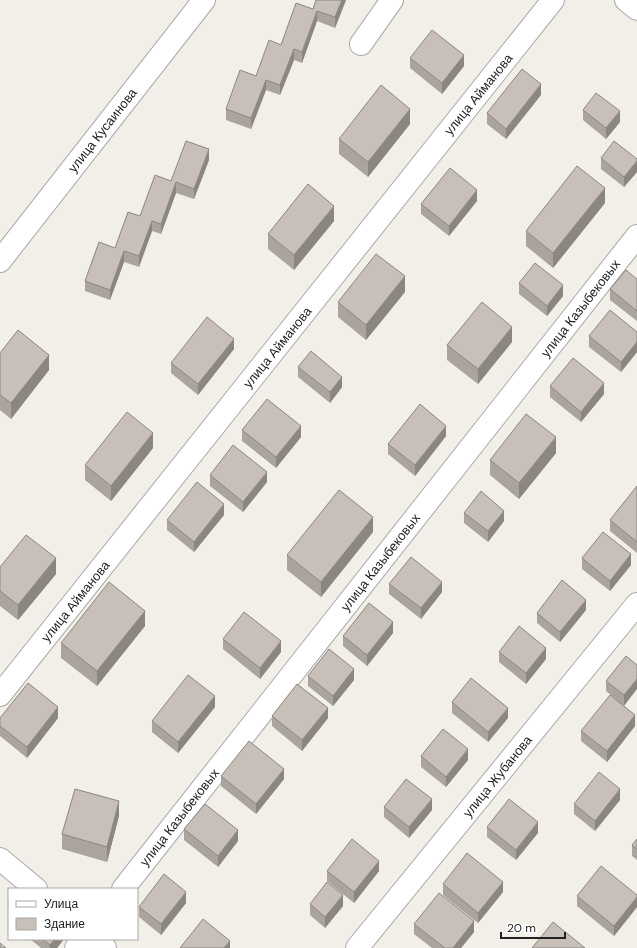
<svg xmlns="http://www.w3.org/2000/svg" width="637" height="948" viewBox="0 0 637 948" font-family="'DM Sans',sans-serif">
	<rect width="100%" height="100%" fill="#f2efe9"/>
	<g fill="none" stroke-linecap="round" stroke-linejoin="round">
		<g stroke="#a9a9a9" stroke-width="24">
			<path id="minor" d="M626 0 637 9
				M361 44 392 0
				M0 261 204 0
				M0 695 553 0
				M0 859 36 889
				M123 889 637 236
				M94 939 105 948
				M76 948 83 939
				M357 948 637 604"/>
		</g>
		<use href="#minor" stroke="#fff" stroke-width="22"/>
	</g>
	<path fill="#aba49e" d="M316 0H346L335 28 317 21 302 63 294 60 280 95 266 90 251 129 226 120V109L256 76 281 45 313 9Z
		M410 58 464 66 442 94 410 68Z
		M541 95 506 139 487 124V113Z
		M583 110 620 122 606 139 583 120Z
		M410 124 368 177 339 154V139Z
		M601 158 637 159V172L624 187 601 169Z
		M209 160 194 199 176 193 161 234 152 231 139 267 124 262 110 300 85 291V281L115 248 140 216 171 181Z
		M477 201 449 236 421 214V204Z
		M605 203 553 268 526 246V231Z
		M334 221 294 270 268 249V234Z
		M637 279V321L610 300V289Z
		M519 283 563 296 547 316 519 294Z
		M405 292 366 340 338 317V302Z
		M637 332V352L621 372 589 347V336Z
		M512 342 478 384 447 360V345Z
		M234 349 198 395 171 373V363Z
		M0 353 49 370 11 419 0 410Z
		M298 367 342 387 330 403 298 377Z
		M550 386 604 394 581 422 550 397Z
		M242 430 301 437 276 468 242 441Z
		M446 436 415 476 388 454V444Z
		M153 448 111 501 85 480V465Z
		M556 453 519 499 490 475V460Z
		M210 475 267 482 243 512 210 486Z
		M637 486V553L610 531V520Z
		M464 513 504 521 488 542 464 523Z
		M224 515 194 552 167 530V520Z
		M373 532 321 597 287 570V555Z
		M582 558 631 565 610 591 582 569Z
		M0 567 56 574 18 620 0 606Z
		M389 584 442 592 421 619 389 594Z
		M586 610 560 642 537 623V613Z
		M145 626 97 686 61 658V643Z
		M393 633 367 666 343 646V636Z
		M223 639 281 652 260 679 223 649Z
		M499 652 546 659 526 684 499 662Z
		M626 656 624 706 606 691V681Z
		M308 676 354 680 333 706 308 686Z
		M452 702 508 718 488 742 452 713Z
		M215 707 178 753 152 732V721Z
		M272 716 328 718 302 751 272 726Z
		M0 718H58L27 758 0 736Z
		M635 726 607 762 581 741V731Z
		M421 756 468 760 446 787 421 767Z
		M221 776 284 779 256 814 221 786Z
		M620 800 595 831 574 814V804Z
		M384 807 432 810 409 838 384 817Z
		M119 816 107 862 62 849V834Z
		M487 827 538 833 516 860 487 837Z
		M184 829 238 841 218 867 184 840Z
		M637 839V860L632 856V845Z
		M327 871H379L354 903 327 881Z
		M443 884 503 892 478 923 443 895Z
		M637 895V907L614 936 577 906V896Z
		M186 903 161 935 139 917V907Z
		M310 904 343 906 325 928 310 915Z
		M414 924 474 932 461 948H432L414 934Z
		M30 939H64L57 948H41Z"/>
	<path fill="#8b8681" d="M342 0H346L335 28V17Z
		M317 11V21L302 63V52Z
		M294 49V60L280 95V85Z
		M464 55V66L442 94V83Z
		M266 80V90L251 129V118Z
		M541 84V95L506 139V129Z
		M410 109V124L368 177V162Z
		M620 111V122L606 139V128Z
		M209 149V160L194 199V189Z
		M637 161V172L624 187V177Z
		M176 182V193L161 234V224Z
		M605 188V203L553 268V253Z
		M477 190V201L449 236V226Z
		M334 206V221L294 270V255Z
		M152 221V231L139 267V256Z
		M124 251V262L110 300V290Z
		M405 276V292L366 340V325Z
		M563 285V296L547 316V306Z
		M512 327V342L478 384V369Z
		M234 339V349L198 395V384Z
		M637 342V352L621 372V362Z
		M49 355V370L11 419V403Z
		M342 377V387L330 403V392Z
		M604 383V394L581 422V412Z
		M301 426V437L276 468V457Z
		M446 426V436L415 476V465Z
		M153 433V448L111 501V486Z
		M556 437V453L519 499V483Z
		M267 472V482L243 512V502Z
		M224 504V515L194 552V542Z
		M504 511V521L488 542V531Z
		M373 517V532L321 597V582Z
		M631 554V565L610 591V581Z
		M56 558V574L18 620V605Z
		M442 582V592L421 619V608Z
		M586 600V610L560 642V632Z
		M145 611V626L97 686V671Z
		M393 622V633L367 666V655Z
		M281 641V652L260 679V668Z
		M546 648V659L526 684V673Z
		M354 669V680L333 706V696Z
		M637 679V689L624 706V695Z
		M215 696V707L178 753V742Z
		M58 707V718L27 758V747Z
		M328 708V718L302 751V740Z
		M508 708V718L488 742V732Z
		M635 715V726L607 762V751Z
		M468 749V760L446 787V777Z
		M284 769V779L256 814V804Z
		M620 789V800L595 831V821Z
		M432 799V810L409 838V827Z
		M119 801V816L107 862V847Z
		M538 822V833L516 860V850Z
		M238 830V841L218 867V856Z
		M379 861V871L354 903V892Z
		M503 882V892L478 923V913Z
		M186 892V903L161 935V924Z
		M343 895V906L325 928V917Z
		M637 897V907L614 936V926Z
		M474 921V932L461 948H453Z
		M55 939H64L57 948H50V945Z
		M230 941V948H224Z"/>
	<path fill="#c7bfb8" stroke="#8b8681" d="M316 0H342L335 17 317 11 302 52 294 49 280 85 266 80 251 118 226 109 240 70 256 76 269 40 281 45 296 3 313 9Z
		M432 30 464 55 442 83 410 58Z
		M522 69 541 84 506 129 487 113Z
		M381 85 410 109 368 162 339 139Z
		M596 93 620 111 606 128 583 110Z
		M186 141 209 149 194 189 176 182 161 224 152 221 139 256 124 251 110 290 85 281 99 242 115 248 128 212 140 216 155 175 171 181Z
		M614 141 637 159V161L624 177 601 158Z
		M577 166 605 188 553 253 526 231Z
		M450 168 477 190 449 226 421 204Z
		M308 184 334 206 294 255 268 234Z
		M376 254 405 276 366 325 338 302Z
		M535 263 563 285 547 306 519 283Z
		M626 270 637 279V311L610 289Z
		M482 302 512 327 478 369 447 345Z
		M610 310 637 332V342L621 362 589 336Z
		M207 317 234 339 198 384 171 363Z
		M18 330 49 355 11 403 0 395V353Z
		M311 351 342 377 330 392 298 367Z
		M573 358 604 383 581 412 550 386Z
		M267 399 301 426 276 457 242 430Z
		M420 404 446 426 415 465 388 444Z
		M127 412 153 433 111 486 85 465Z
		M526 414 556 437 519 483 490 460Z
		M233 445 267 472 243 502 210 475Z
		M197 482 224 504 194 542 167 520Z
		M637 486V542L610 520Z
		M339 490 373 517 321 582 287 555Z
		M481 491 504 511 488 531 464 513Z
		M603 532 631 554 610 581 582 558Z
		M26 535 56 558 18 605 0 591V567Z
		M411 557 442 582 421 608 389 584Z
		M562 580 586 600 560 632 537 613Z
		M109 582 145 611 97 671 61 643Z
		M369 603 393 622 367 655 343 636Z
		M244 612 281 641 260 668 223 639Z
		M519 626 546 648 526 673 499 652Z
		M329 649 354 669 333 696 308 676Z
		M626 656 637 665V679L624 695 606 681Z
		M188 675 215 696 178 742 152 721Z
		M471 678 508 708 488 732 452 702Z
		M28 683 58 707 27 747 0 726V718Z
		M297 684 328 708 302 740 272 716Z
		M610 695 635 715 607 751 581 731Z
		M443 729 468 749 446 777 421 756Z
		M249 741 284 769 256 804 221 776Z
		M599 772 620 789 595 821 574 804Z
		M406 779 432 799 409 827 384 807Z
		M75 789 119 801 107 847 62 834Z
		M509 799 538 822 516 850 487 827Z
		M205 804 238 830 218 856 184 829Z
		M352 839 379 861 354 892 327 871Z
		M637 839V849L632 845Z
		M467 853 503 882 478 913 443 884Z
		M601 866 637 895V897L614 926 577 896Z
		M164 874 186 892 161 924 139 907Z
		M327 882 343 895 325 917 310 904Z
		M439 893 474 921 453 948H445L414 924Z
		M203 919 230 941 224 948H180Z
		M553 922 585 948H532Z
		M43 939H55L50 945Z
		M0 943 6 948H0Z"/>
	<g text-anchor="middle" stroke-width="3.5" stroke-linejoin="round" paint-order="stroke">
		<g font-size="13" fill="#222" stroke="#fff">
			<text transform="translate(478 94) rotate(-51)" y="5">улица Айманова</text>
			<text transform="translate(102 130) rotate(-52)" y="5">улица Кусаинова</text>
			<text transform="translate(580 308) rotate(-52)" y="5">улица Казыбековых</text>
			<text transform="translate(277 347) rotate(-51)" y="5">улица Айманова</text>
			<text transform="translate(380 562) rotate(-52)" y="5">улица Казыбековых</text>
			<text transform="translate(75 601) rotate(-51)" y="5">улица Айманова</text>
			<text transform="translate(497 776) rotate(-51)" y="5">улица Жубанова</text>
			<text transform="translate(179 817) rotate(-52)" y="5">улица Казыбековых</text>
		</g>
	</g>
	<rect x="8" y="888" width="130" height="52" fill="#ffffff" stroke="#a7a7a7"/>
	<rect x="16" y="901" width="20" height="6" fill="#ffffff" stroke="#a7a7a7"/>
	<text x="44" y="908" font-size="12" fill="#222222">Улица</text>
	<rect x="16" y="918" width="20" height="12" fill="#c7bfb8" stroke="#a7a7a7"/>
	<text x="44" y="928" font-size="12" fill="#222222">Здание</text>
	<path d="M501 932v6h64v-6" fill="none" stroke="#222222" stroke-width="2"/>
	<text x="507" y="932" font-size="12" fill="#222222" stroke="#ffffff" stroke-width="3" paint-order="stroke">20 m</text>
</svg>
